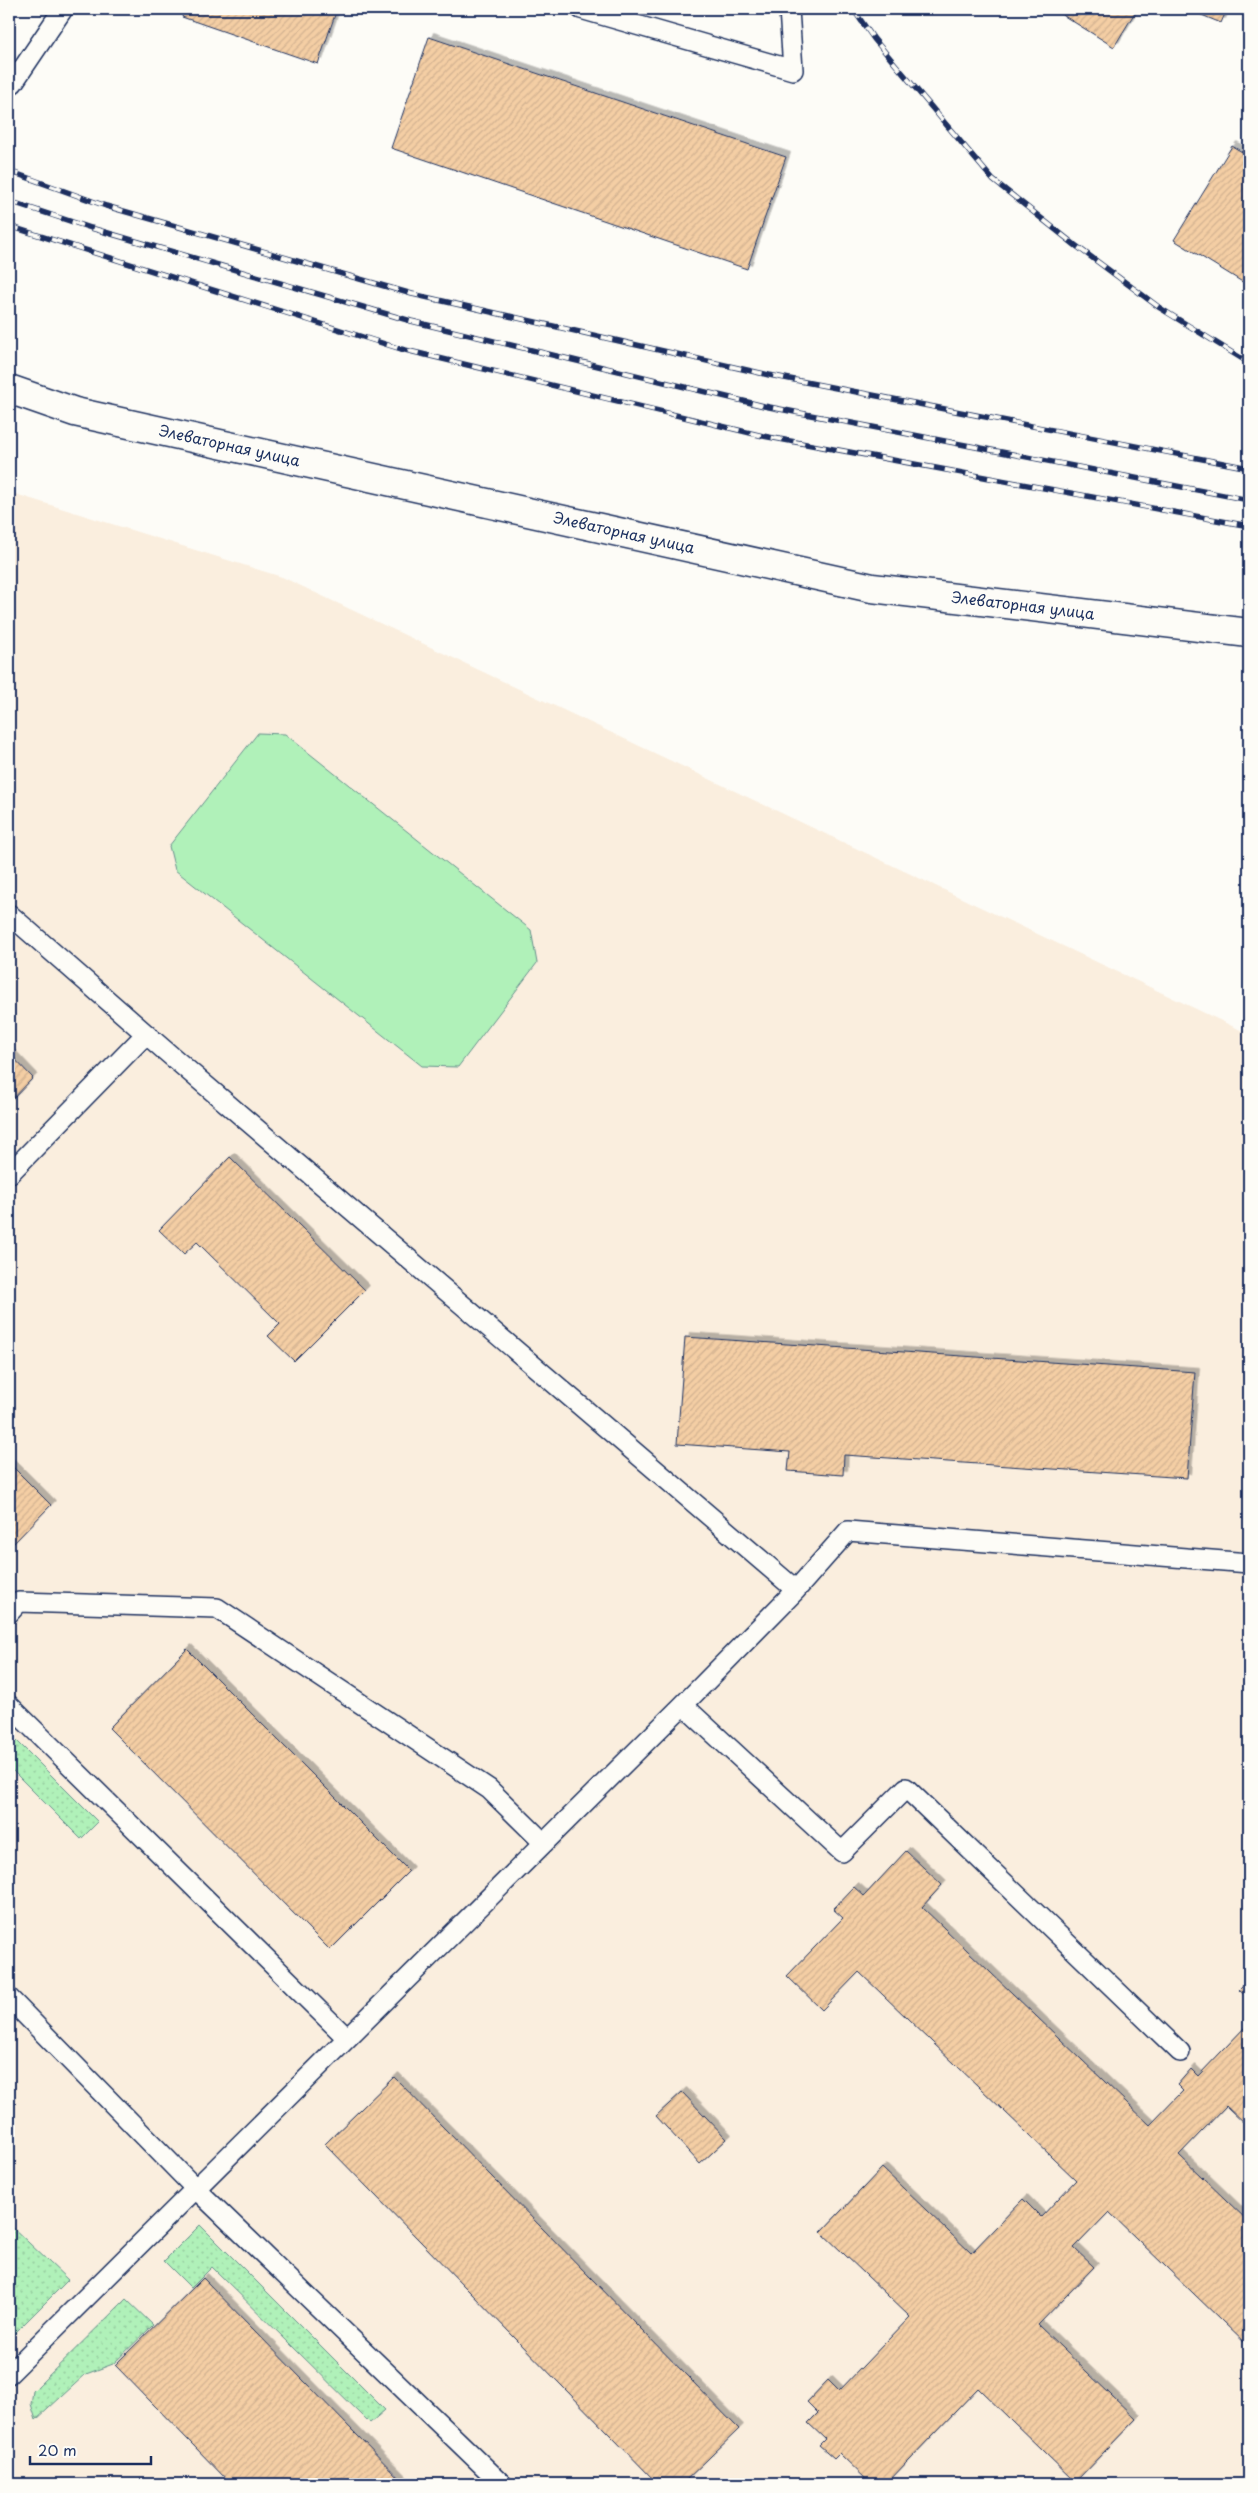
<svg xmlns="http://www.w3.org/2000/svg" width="1258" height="2493" viewBox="0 0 1258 2493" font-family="'Playpen Sans',sans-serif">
	<defs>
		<pattern id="grass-dots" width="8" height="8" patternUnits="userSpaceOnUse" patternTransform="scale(1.25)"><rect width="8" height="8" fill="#b0f1b9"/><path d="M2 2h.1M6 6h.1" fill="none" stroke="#97cfa1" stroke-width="1.8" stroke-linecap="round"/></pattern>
		<pattern id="building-hatch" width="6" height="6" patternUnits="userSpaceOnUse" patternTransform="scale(1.25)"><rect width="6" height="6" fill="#f4cea4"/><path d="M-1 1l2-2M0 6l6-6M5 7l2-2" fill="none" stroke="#d1b190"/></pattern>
		<filter id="shadow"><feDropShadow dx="4.5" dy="-4.5" stdDeviation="0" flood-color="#0004"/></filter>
	</defs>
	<rect width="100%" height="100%" fill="#fdfcf7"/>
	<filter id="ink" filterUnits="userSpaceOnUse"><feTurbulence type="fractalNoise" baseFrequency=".02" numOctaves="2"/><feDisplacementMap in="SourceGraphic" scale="10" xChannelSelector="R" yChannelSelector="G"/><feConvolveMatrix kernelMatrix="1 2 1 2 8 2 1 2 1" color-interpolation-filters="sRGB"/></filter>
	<g filter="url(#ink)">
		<path fill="#faeede" d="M9 492 282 577 1249 1034V2484H9Z"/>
		<path fill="url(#grass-dots)" stroke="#66908c" d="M9 1733 98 1822 81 1839 9 1767Z
			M9 2224 68 2280 9 2339Z
			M200 2225 385 2410 370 2423 212 2267 191 2288 164 2261Z
			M126 2299 153 2325 113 2364 86 2374 36 2420 31 2404 33 2391Z"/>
		<path fill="#b0f1b9" stroke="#66908c" d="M258 733 285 734 531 930 537 963 458 1067 422 1066 175 870 169 846Z"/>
		<path fill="url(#building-hatch)" stroke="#1b2f5e" filter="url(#shadow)" d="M185 9H337L318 64 182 17Z
			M1053 9H1137L1114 47Z
			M1187 9H1227L1221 23Z
			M429 37 786 157 747 269 391 148Z
			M1232 146 1249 156V286L1174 240Z
			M9 1053 33 1078 9 1103Z
			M230 1157 365 1290 294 1361 268 1336 280 1324 197 1242 184 1254 159 1230Z
			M685 1337 1195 1372 1187 1478 844 1455 843 1475 788 1471 790 1452 677 1444Z
			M9 1463 51 1505 9 1548Z
			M187 1649 409 1871 330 1950 109 1728Z
			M906 1851 942 1885 922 1907 1150 2125 1183 2091 1177 2085 1191 2069 1198 2076 1249 2023V2128L1226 2106 1179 2155 1249 2222V2347L1109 2212 1074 2248 1094 2267 1038 2325 1136 2419 1075 2482 978 2388 886 2484H871L839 2453 834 2458 819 2445 825 2439 808 2423 818 2413 807 2402 828 2380 839 2391 910 2317 821 2232 882 2168 971 2253 1023 2199 1041 2217 1076 2180 859 1972 822 2010 787 1976 843 1918 833 1909 854 1887 864 1896Z
			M1249 1980V1999L1239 1990Z
			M394 2077 739 2429 682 2484H658L325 2144Z
			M682 2092 727 2139 700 2164 656 2116Z
			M203 2278 405 2484H231L115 2365Z"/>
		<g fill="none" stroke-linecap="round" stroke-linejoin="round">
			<g stroke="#1b2f5e" stroke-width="22">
				<path id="service" d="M581 9 793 70 789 9
					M13 83 63 9
					M9 914 162 1048 796 1590 683 1705 9 2374
					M9 1174 146 1034
					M796 1590 848 1531 1249 1563
					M9 1613 19 1602 217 1608 489 1789 544 1843
					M9 1705 347 2038
					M683 1705 842 1852 906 1788 1180 2052
					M9 1998 196 2189 502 2484"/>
			</g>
			<g stroke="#1b2f5e" stroke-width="31">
				<g id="minor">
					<path id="s1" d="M9 389 75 412 872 588 1249 633"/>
				</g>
			</g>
			<use href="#service" stroke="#fdfcf7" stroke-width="19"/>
			<use href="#minor" stroke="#fdfcf7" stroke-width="28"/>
			<g stroke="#1b2f5e" stroke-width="5.5">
				<path id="rail" d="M853 9 874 39 993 180 1075 245 1160 308 1249 363
					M9 171 106 206 412 294 769 375 1249 468
					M9 201 91 228 411 321 764 406 1249 500
					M9 226 401 349 763 436 1249 526"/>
			</g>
			<use href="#rail" stroke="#fdfcf7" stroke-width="4" stroke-dasharray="11" stroke-linecap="butt"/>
		</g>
	</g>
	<g text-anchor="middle" stroke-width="4" stroke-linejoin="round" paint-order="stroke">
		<g font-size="15" fill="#1b2f5e" stroke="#fdfcf7">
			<text dy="5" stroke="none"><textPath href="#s1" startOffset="228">Элеваторная улица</textPath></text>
			<text dy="5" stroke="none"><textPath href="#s1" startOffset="632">Элеваторная улица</textPath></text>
			<text dy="5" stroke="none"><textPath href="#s1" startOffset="1038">Элеваторная улица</textPath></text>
		</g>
	</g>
	<rect width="1258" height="2493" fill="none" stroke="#fdfcf7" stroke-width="30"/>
	<rect x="15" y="15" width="1228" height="2463" fill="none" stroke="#1b2f5e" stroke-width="2" filter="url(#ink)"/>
	<path d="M30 2456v8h121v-8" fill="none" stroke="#1b2f5e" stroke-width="2.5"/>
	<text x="38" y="2456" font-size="15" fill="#1b2f5e" stroke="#fdfcf7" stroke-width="4" paint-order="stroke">20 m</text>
</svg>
